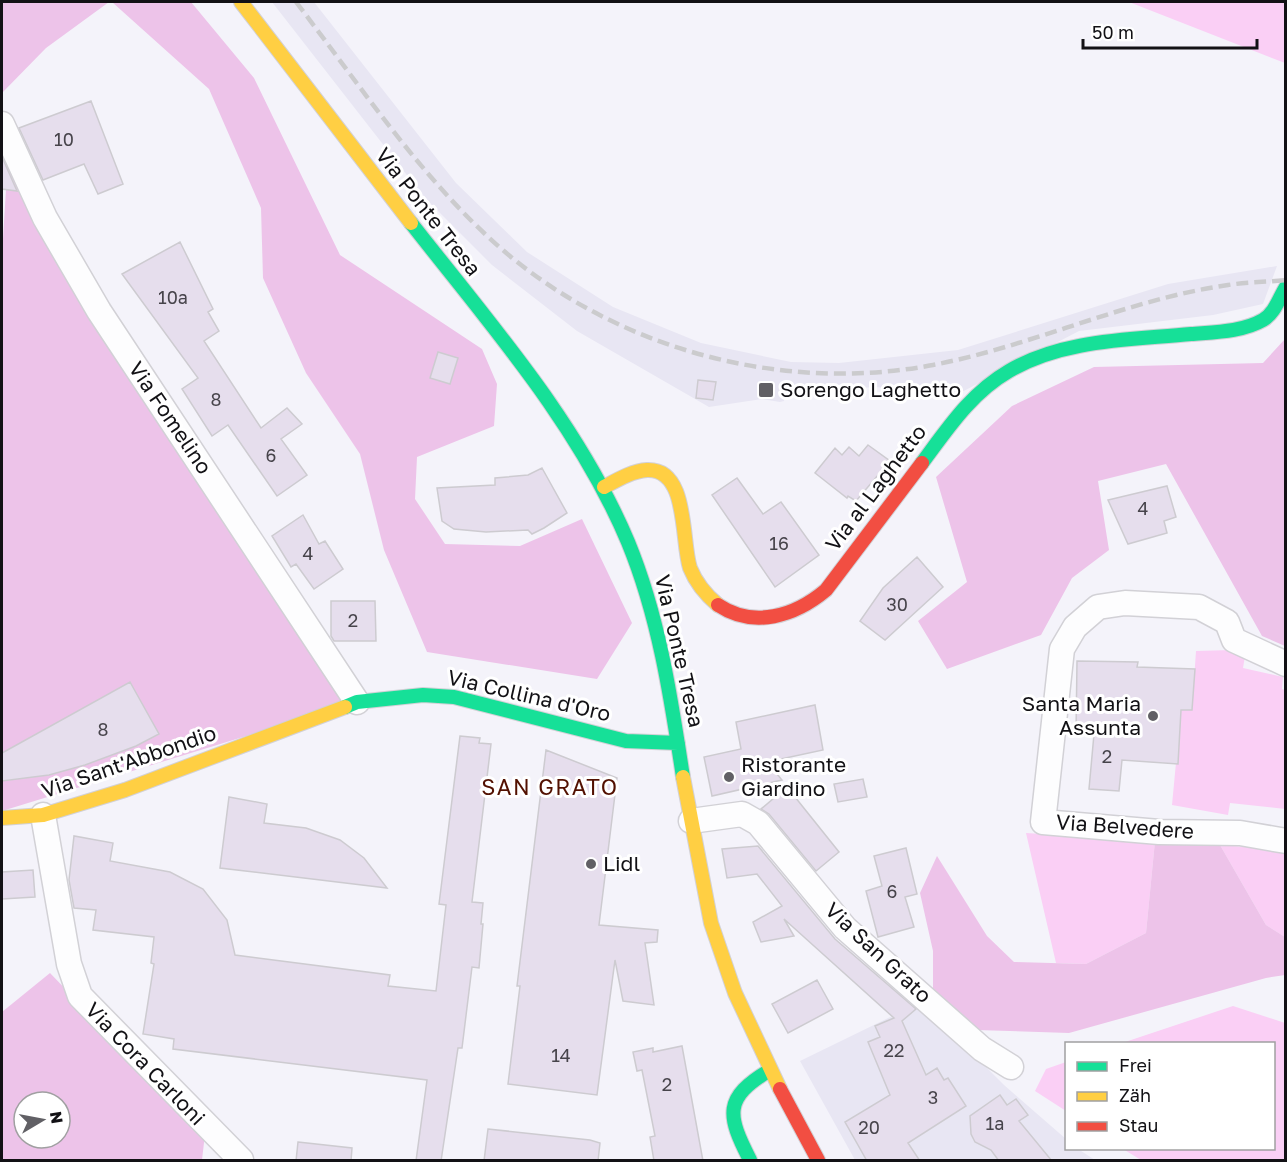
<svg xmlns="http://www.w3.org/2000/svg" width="1287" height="1162" viewBox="0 0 1287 1162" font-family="'Golos Text',sans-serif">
	<rect width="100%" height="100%" fill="#f4f3fa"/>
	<path fill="#e8e6f3" d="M272 2H314L456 183 527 252 613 307 701 343 791 362 839 363 958 350 1168 284 1277 266 1263 304 1213 315 1079 331 956 395 876 387 786 392 784 401 780 402 762 399 709 407 577 331 492 265 424 197Z
		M921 1002 1004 1085 1066 1139V1148L1078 1149 1095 1160H855L800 1061Z"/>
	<path fill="#facff5" d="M1129 2H1285V63Z
		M1232 650 1245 656 1243 668 1283 677 1282 689 1286 690 1285 809 1230 803 1228 815 1172 805 1181 710H1192L1196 651Z
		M1026 833 1155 841 1146 933 1086 964 1056 963Z
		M1220 845 1285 850V937L1266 925Z
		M1233 1006 1285 1023V1160H1141L1123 1149 1274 1148V1044L1122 1043Z
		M1066 1062V1111L1035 1091 1046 1069Z"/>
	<path fill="#edc3e9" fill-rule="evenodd" d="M2 2H109L46 48 2 93Z
		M112 2H191L254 78 340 255 482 349 497 384 494 426 417 457 415 499 445 544 520 546 582 519 632 623 597 679 427 652 384 550 360 454 306 373 263 278 261 208 209 89Z
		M9 140 99 311 357 702 2 811V255Z
		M1285 339V646L1262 636 1166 464 1098 481 1109 550 1072 578 1041 635 947 669 918 621 967 582 936 477 1012 406 1094 367 1263 363Z
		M1155 841 1220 845 1266 925 1285 937V975L1266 978 1069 1033 976 1030 933 999V951L920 893 937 856 987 936 1014 962 1086 964 1146 933Z
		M50 973 205 1134 202 1160H2V1012ZM24 1102H60V1138H24Z"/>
	<path fill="#e6deed" stroke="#cdcbd0" stroke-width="1.5" d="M91 101 123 184 98 194 84 164 43 180 19 128Z
		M2 157 17 191 2 189Z
		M180 242 213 309 208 312 219 331 204 341 261 428 287 408 302 424 281 439 307 475 277 496 228 425 212 436 182 389 198 378 122 274Z
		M438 352 458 358 450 384 430 378Z
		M698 380 716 382 713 400 696 398Z
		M868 445 890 461 856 501 848 496 847 498 815 473 835 448 842 455 849 447 859 456Z
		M542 468 567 513 544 528 532 534 528 530 486 532 454 529 442 521 437 488 495 485V478L528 475Z
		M737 478 763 514 781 502 819 555 775 587 712 495Z
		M1167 486 1176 517 1164 521 1167 533 1128 544 1108 500Z
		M303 515 319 544 325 541 343 569 314 589 296 564 291 567 272 536Z
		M917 557 943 587 885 640 860 621 883 588Z
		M331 601H375L376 641H334L331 636Z
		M1077 661 1138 662 1137 667 1195 669 1192 710H1181L1178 764 1122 760 1119 791 1089 789 1094 734H1076Z
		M130 682 159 734 136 746 85 765 49 775 2 781V753Z
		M815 705 823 750 767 762 782 780 712 796 704 757 741 749 736 722Z
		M460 736 480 738 479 743 491 744 472 902 483 903 481 924H483L479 968 472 967 462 1048H458L441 1161H416L427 1080 173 1049 174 1039 143 1034 154 964 151 963 154 937 93 930 96 910 74 908 69 880 74 836 113 843 110 861 170 872 203 889 227 920 235 955 390 975 388 986 436 991 446 905 439 904Z
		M546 750 617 778 599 925 658 930 657 942 645 943 654 1005 623 1001 615 960 597 1095 508 1084 520 986H517Z
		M863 779 867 797 838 802 834 784Z
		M787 787 839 852 816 871 769 814 761 809Z
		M229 797 267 804 264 823 306 828 340 840 364 858 387 888 220 868Z
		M758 846 835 939 916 1009 902 1021 926 1075 937 1068 944 1080 948 1078 966 1106 908 1143 920 1161H867L845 1122 890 1095 868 1042 880 1037 875 1026 894 1018 784 919 794 936 761 942 753 922 782 906 757 874 727 878 722 849Z
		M906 848 917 894 905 897 914 927 878 937 866 891 882 886 874 856Z
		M33 870 35 897 2 899V872Z
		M817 980 833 1009 788 1033 772 1004Z
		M682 1046 703 1161H654L650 1137 655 1136 642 1070 637 1071 633 1052 653 1048V1052Z
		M1000 1095 1007 1105 1016 1099 1028 1115 1019 1121 1052 1161H999L991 1150 975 1142 971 1134 970 1116Z
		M488 1129 590 1140 600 1143 598 1161H484Z
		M298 1142 352 1148 351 1161H296Z"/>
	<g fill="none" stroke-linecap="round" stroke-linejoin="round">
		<g stroke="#d2d1d6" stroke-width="27">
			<path id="street" d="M2 124 45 218 99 311 357 702
				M1286 664 1234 640 1227 622 1199 607 1125 603 1098 607 1075 627 1062 649 1043 822 1159 832 1240 833 1286 841
				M43 815 69 964 80 996 241 1160
				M691 821 742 814 758 823 845 928 982 1049 1011 1067"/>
		</g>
		<g stroke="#d2d1d6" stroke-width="16">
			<path id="fast" d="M411 223C490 324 578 423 628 542 659 617 671 698 683 777
				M922 463C948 428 971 393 1009 371 1063 339 1131 340 1191 334 1215 332 1242 332 1263 320 1275 313 1279 298 1286 287
				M345 707 357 702 423 695 454 697 626 741 678 743
				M750 1160C727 1115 723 1098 770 1070"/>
		</g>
		<g stroke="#d2d1d6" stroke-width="16">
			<path id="slow" d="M241 2 411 223
				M604 487C617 480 632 471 647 470 689 468 681 541 690 568 696 583 706 595 718 605
				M683 777 711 923 735 993 780 1089
				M2 818 43 815 125 790 345 707"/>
		</g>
		<g stroke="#d2d1d6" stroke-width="16">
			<path id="jam" d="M718 605C754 629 795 616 826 590L922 463
				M780 1089 818 1160"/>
		</g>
		<use href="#street" stroke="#fdfdfe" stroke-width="24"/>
		<use href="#fast" stroke="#16e098" stroke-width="14"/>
		<use href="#slow" stroke="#ffcf43" stroke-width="14"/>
		<use href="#jam" stroke="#f24e42" stroke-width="14"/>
		<path stroke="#cbcbcd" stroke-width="4.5" stroke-dasharray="12 6" stroke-linecap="butt" d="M296 2C356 80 413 166 485 234 602 345 774 395 933 365 1032 346 1129 299 1228 285 1247 282 1266 282 1286 280"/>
	</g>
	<g fill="#616065" stroke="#fff" stroke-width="2">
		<rect x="758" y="382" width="16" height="16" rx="3"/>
		<circle cx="1153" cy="716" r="6"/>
		<circle cx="729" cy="777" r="6"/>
		<circle cx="591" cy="864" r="6"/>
	</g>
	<g text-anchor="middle" stroke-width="6" stroke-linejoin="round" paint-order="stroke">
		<g font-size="18" fill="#47444b">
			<text x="64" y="146">10</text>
			<text x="173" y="304">10a</text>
			<text x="216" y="406">8</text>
			<text x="271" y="462">6</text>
			<text x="1143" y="515">4</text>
			<text x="779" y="550">16</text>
			<text x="308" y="560">4</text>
			<text x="897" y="611">30</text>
			<text x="353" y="627">2</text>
			<text x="103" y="736">8</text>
			<text x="1107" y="763">2</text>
			<text x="892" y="898">6</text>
			<text x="894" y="1057">22</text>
			<text x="561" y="1062">14</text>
			<text x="667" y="1091">2</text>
			<text x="933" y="1104">3</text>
			<text x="995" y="1130">1a</text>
			<text x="869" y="1134">20</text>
		</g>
		<g font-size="21" fill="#121115" stroke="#fff">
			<text transform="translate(428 212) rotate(52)" y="7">Via Ponte Tresa</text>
			<text transform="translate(170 418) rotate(56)" y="7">Via Fomelino</text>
			<text transform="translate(876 488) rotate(-53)" y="7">Via al Laghetto</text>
			<text transform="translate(679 651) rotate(77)" y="7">Via Ponte Tresa</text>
			<text transform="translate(529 696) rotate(13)" y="7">Via Collina d'Oro</text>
			<text transform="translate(129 762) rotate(-19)" y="7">Via Sant'Abbondio</text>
			<text transform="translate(1125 827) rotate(4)" y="7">Via Belvedere</text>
			<text transform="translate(878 953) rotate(43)" y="7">Via San Grato</text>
			<text transform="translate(145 1064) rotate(46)" y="7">Via Cora Carloni</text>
		</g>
		<g font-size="21" fill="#121115" stroke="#fff" text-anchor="start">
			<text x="780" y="397">Sorengo Laghetto</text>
			<text x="1141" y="711" text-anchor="end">Santa Maria<tspan x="1141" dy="24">Assunta</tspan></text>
			<text x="741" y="772">Ristorante<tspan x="741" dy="24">Giardino</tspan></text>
			<text x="603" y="871">Lidl</text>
		</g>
		<g font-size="22" letter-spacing="1.5" fill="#521001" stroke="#fff">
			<text x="550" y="795">SAN GRATO</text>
		</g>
	</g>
	<rect width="1287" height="1162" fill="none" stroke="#121115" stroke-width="6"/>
	<rect x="1065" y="1042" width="210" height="108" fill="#ffffff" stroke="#a0a0a1" stroke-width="1.5"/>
	<rect x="1077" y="1062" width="30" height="9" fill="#16e098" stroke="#a0a0a1" stroke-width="1.5"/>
	<text x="1119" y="1072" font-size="18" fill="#121115">Frei</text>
	<rect x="1077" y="1092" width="30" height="9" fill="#ffcf43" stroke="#a0a0a1" stroke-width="1.5"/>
	<text x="1119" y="1102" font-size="18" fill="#121115">Zäh</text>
	<rect x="1077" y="1122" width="30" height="9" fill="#f24e42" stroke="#a0a0a1" stroke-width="1.5"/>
	<text x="1119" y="1132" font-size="18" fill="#121115">Stau</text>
	<g transform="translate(42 1120) rotate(80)"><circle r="28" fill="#ffffff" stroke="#a0a0a1" stroke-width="1.5"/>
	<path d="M0-4.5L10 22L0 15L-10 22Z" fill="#616065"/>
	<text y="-9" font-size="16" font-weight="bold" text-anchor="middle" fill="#121115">N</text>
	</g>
	<path d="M1083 39v9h174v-9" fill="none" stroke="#121115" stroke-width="3"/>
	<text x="1092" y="39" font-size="18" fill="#121115" stroke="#ffffff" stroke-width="4.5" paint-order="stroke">50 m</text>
</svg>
